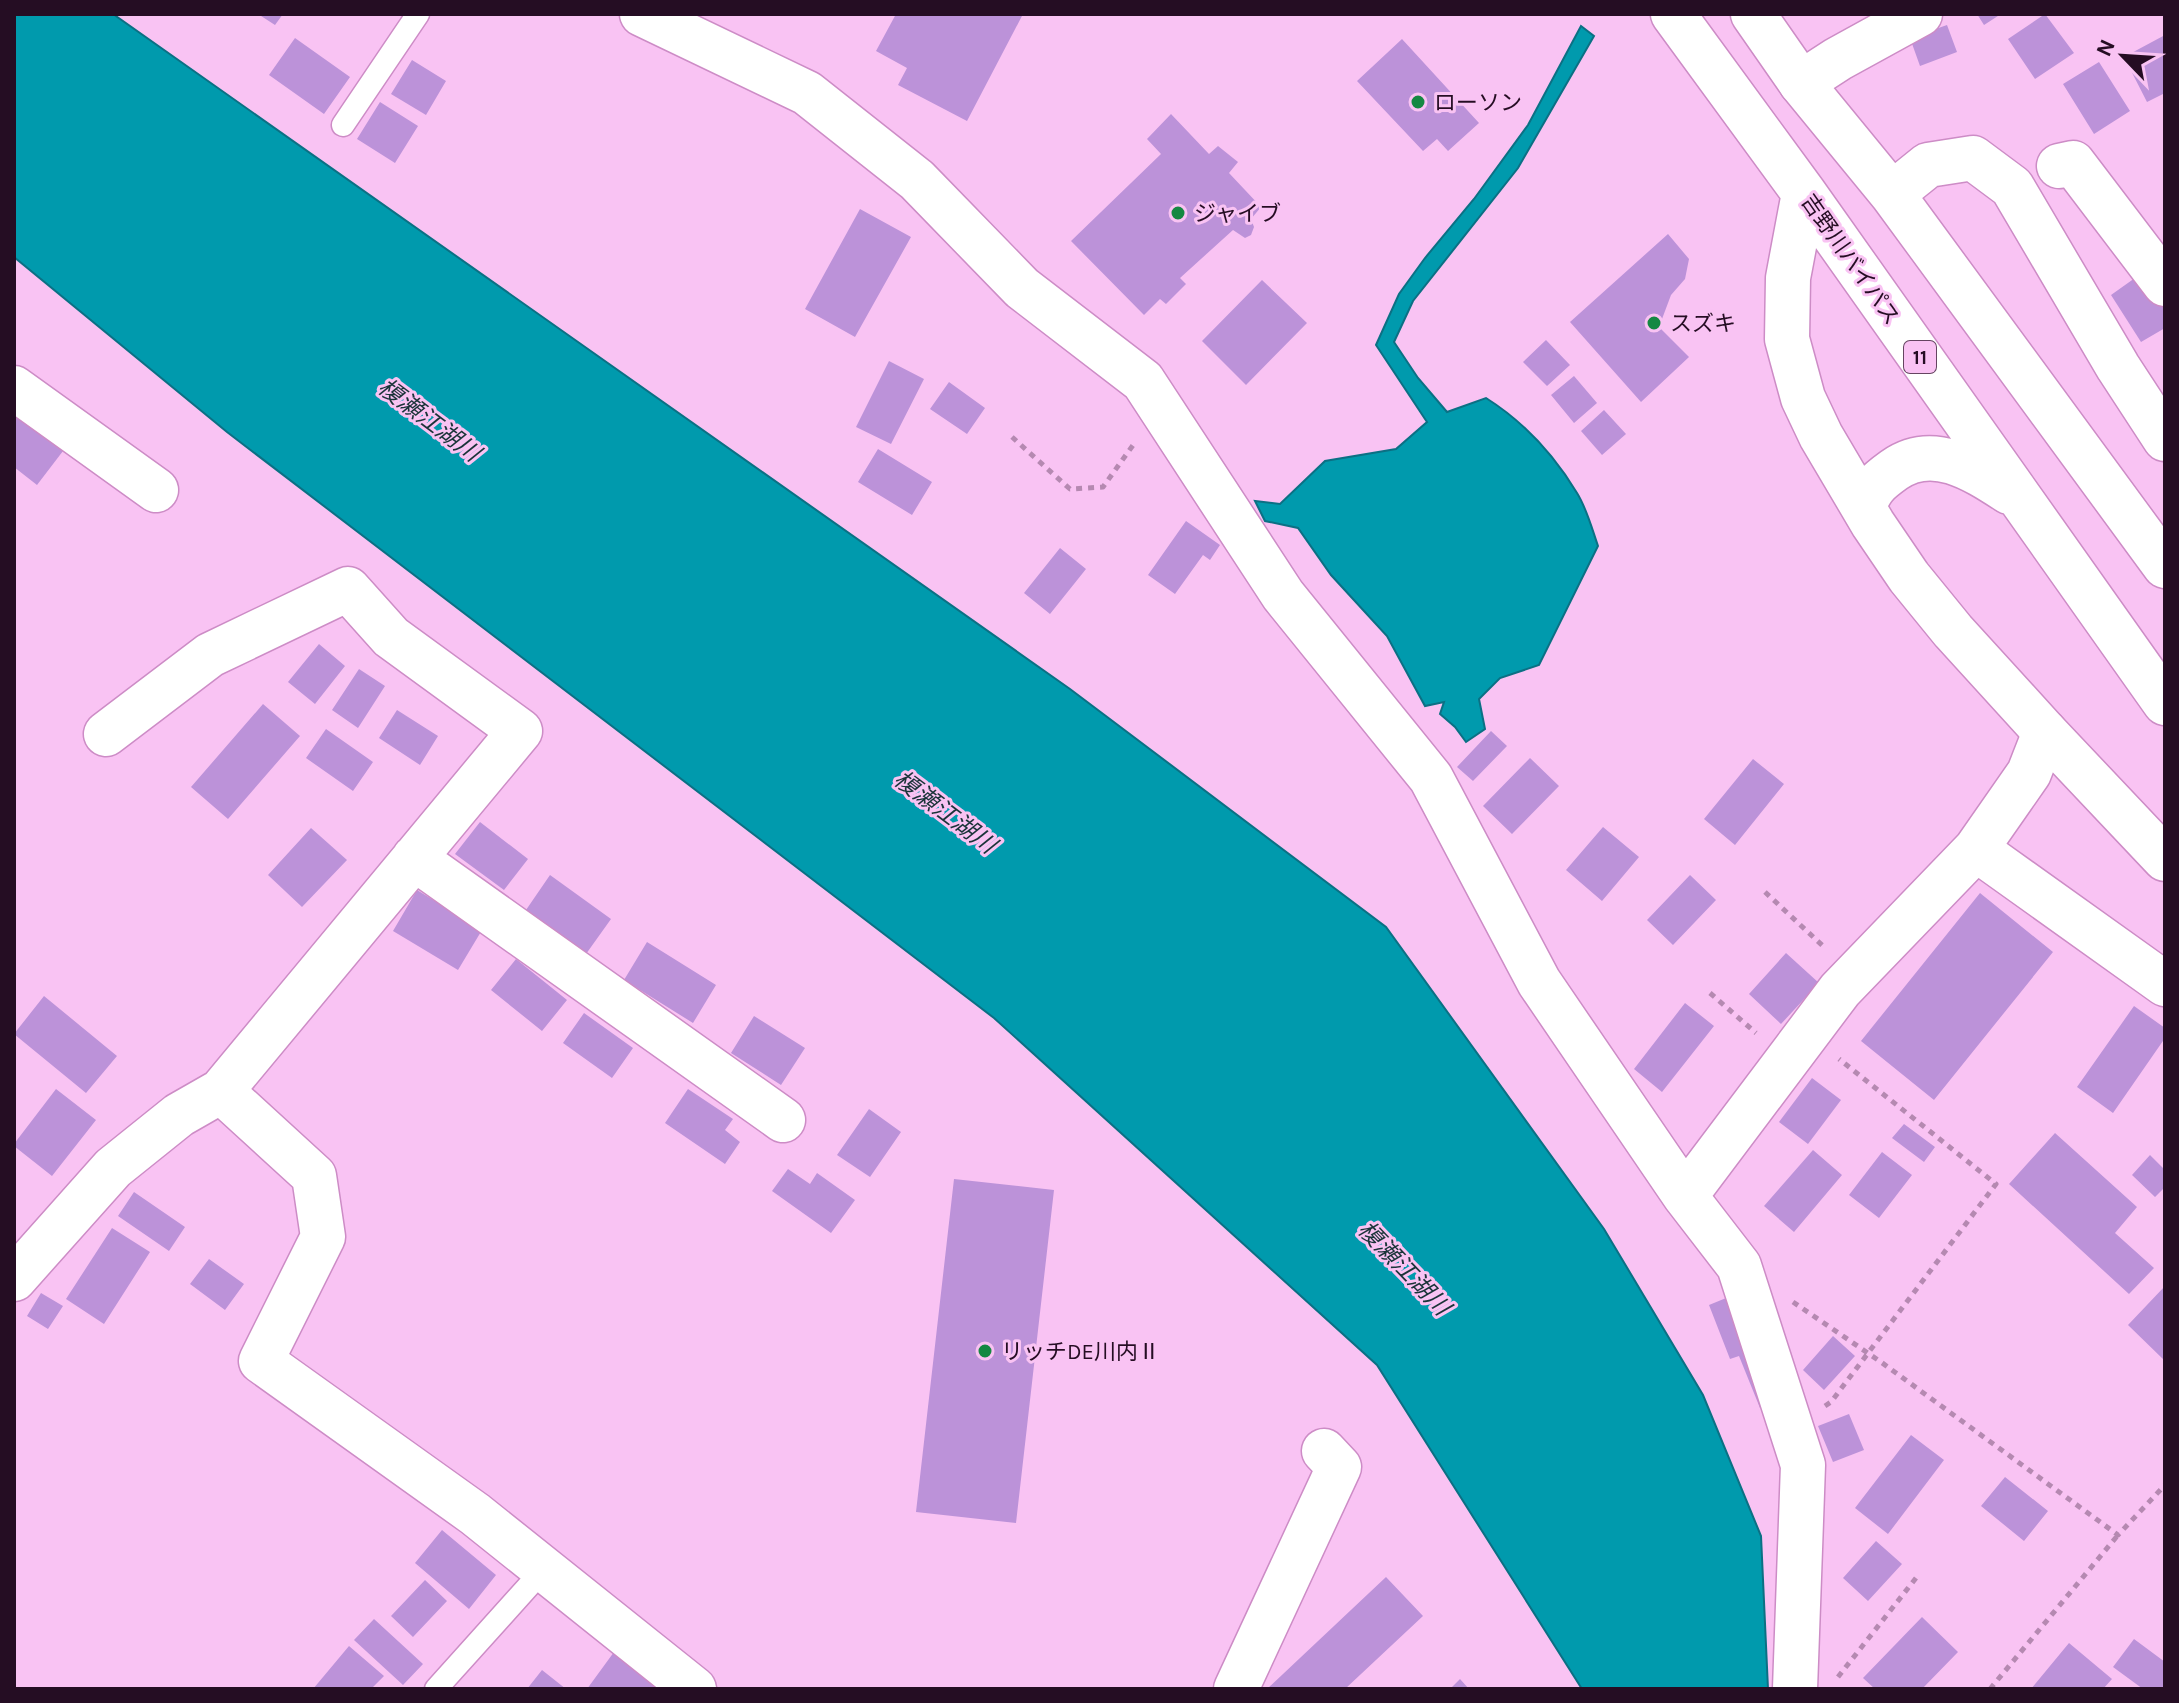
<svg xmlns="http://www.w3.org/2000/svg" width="2179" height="1703" viewBox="0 0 2179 1703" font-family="Karla,'Noto Sans JP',sans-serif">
	<rect width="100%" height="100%" fill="#f9c3f3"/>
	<path fill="#009aad" stroke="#0b7084" stroke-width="2" d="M14 14H113L1070 689 1386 927 1604 1229 1703 1395 1761 1536 1768 1689H1582L1377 1365 994 1018 227 432 14 257Z
		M1581 26 1594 36 1518 168 1413 301 1394 342 1418 378 1447 412 1486 398C1524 422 1554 455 1577 493 1587 509 1592 529 1598 546L1539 665 1500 678 1479 699 1485 729 1466 742 1455 727 1440 714 1444 702 1425 706 1387 636 1331 575 1298 528 1265 521 1255 501 1280 504 1325 461 1396 449 1427 422 1376 345 1399 294 1425 258 1474 199 1528 125Z"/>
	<path fill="#bc92d9" d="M258 14H283L275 25Z
		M896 14H1023L967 121 898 85 907 68 876 51Z
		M1977 14H2001L1984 25Z
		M2045 14 2074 53 2035 79 2008 39Z
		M1947 25 1957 52 1920 66 1910 38Z
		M2165 35V93L2147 102 2124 57Z
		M295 38 350 77 324 114 269 75Z
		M1402 39 1479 123 1448 151 1437 139 1423 151 1357 81Z
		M412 60 446 81 426 115 391 94Z
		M2099 62 2130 111 2094 134 2063 84Z
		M380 102 418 126 395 163 357 139Z
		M1171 114 1209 154 1218 146 1238 162 1229 173 1261 207 1251 219 1254 227 1251 235 1245 238 1233 230 1180 278 1186 284 1166 304 1160 299 1144 315 1071 241 1161 154 1147 139Z
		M860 209 911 237 855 337 805 309Z
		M1668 234 1689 259 1685 279 1671 295 1659 327 1689 357 1641 402 1570 322Z
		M2142 273 2165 310V328L2141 342 2111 295Z
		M1262 280 1307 323 1246 385 1202 341Z
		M1546 340 1570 365 1547 386 1523 362Z
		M889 361 924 379 891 444 856 427Z
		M1574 376 1597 403 1574 423 1551 395Z
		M949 382 985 408 967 434 930 409Z
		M1604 410 1626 434 1602 455 1581 431Z
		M14 414 63 451 37 485 14 467Z
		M878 449 932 482 912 515 858 482Z
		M1186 521 1220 545 1210 560 1203 555 1175 594 1148 575Z
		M1060 548 1086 569 1050 614 1024 593Z
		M319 644 345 666 315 704 288 682Z
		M359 669 385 686 358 728 332 710Z
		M263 704 300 736 228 819 191 787Z
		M397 710 438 736 420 765 379 738Z
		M326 729 373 762 353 791 306 758Z
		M1491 731 1507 746 1473 781 1457 767Z
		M1530 758 1559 786 1512 834 1483 806Z
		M1753 759 1784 784 1735 845 1704 819Z
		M480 822 528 859 504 890 455 854Z
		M1603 827 1639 857 1602 901 1566 870Z
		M311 828 347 860 302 907 268 875Z
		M550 875 611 919 586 954 526 910Z
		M1690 875 1716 900 1673 945 1647 920Z
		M417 890 482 930 458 970 393 931Z
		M1980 893 2053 952 1934 1100 1861 1041Z
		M647 942 716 985 693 1023 624 980Z
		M1786 953 1819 983 1781 1024 1749 994Z
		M516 959 567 1000 542 1031 491 990Z
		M44 996 117 1056 86 1093 14 1034Z
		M1685 1003 1714 1026 1662 1092 1634 1069Z
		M2134 1006 2165 1028V1038L2113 1113 2077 1087Z
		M584 1013 633 1048 612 1078 563 1043Z
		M754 1016 805 1048 781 1085 731 1053Z
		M1812 1078 1841 1100 1808 1144 1779 1122Z
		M56 1089 96 1120 52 1176 14 1146V1144Z
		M688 1089 733 1119 725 1130 740 1142 725 1164 665 1123Z
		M869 1109 901 1132 870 1177 837 1155Z
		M1904 1124 1935 1147 1924 1162 1892 1138Z
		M2055 1133 2137 1207 2115 1233 2154 1268 2129 1294 2009 1184Z
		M1813 1150 1842 1175 1794 1232 1764 1206Z
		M1882 1152 1912 1175 1879 1218 1849 1195Z
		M2150 1155 2165 1170V1187L2155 1197 2132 1175Z
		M788 1169 810 1184 817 1173 855 1200 831 1233 772 1191Z
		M954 1179 1054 1190 1016 1523 916 1512Z
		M134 1192 185 1227 169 1251 118 1216Z
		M112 1228 150 1252 104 1324 66 1299Z
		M209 1259 244 1284 225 1310 190 1284Z
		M2165 1286V1361L2128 1325Z
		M41 1293 63 1306 48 1329 27 1316Z
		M1731 1296 1774 1402 1760 1408 1739 1356 1730 1359 1709 1305Z
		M1833 1336 1855 1356 1824 1390 1803 1370Z
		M1849 1414 1864 1450 1833 1462 1818 1426Z
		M1911 1435 1944 1460 1888 1534 1855 1508Z
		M2005 1477 2048 1511 2024 1541 1981 1506Z
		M442 1530 496 1575 469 1609 415 1563Z
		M1876 1541 1902 1564 1868 1601 1843 1578Z
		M1386 1577 1423 1616 1345 1689H1267Z
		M425 1580 447 1601 413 1637 391 1616Z
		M1922 1617 1958 1652 1922 1689H1875L1863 1678Z
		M374 1619 423 1664 403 1685 354 1640Z
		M2134 1639 2165 1662V1689H2143L2113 1667Z
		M2069 1643 2112 1679 2103 1689H2031Z
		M349 1646 384 1676 371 1689H313Z
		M614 1652 656 1684 652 1689H587Z
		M542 1670 566 1689H527Z
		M1460 1679 1469 1689H1450Z"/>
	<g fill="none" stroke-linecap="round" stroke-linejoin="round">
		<g stroke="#cd8cc6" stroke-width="25">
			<path id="service" d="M343 125 418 14
				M436 1689 544 1569"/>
		</g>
		<g stroke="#cd8cc6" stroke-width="47">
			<path id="minor" d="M642 14 807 93 917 180 1022 288 1143 381 1283 595 1431 778 1539 982 1685 1196 1739 1266 1803 1465 1795 1689
				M1801 83 1838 59 1920 14
				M2059 166 2073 163 2165 284
				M14 388 156 490
				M106 734 210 655 348 589 391 637 520 731 221 1091
				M1976 849 2165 984
				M414 858 783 1120
				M1685 1196 1840 990 1976 849 2029 773 2045 732
				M14 1279 113 1168 179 1115 221 1091 314 1176 323 1237 261 1361 475 1514 694 1689
				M1236 1689 1339 1467 1324 1451"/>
		</g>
		<g stroke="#cd8cc6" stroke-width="47">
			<path id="trunk" d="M1673 14 1804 193 2165 703
				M1753 14 1801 83 1892 194 2165 566
				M1804 193 1788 278 1787 339 1803 398 1821 436 1873 524 1909 577 1953 631 2045 732 2165 859
				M1892 194 1928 165 1973 158 2012 187 2118 367 2165 439
				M1863 507C1872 487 1876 483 1894 470 1933 442 1975 470 2009 492"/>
		</g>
		<path stroke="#b589b1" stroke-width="5" stroke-dasharray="6 6" stroke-linecap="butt" d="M1012 437 1070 489 1103 487 1136 441
			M1765 892 1824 947
			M1710 993 1756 1033
			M1793 1302 1881 1362 2118 1535 2165 1485
			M1825 1406 1831 1402 1996 1184 1839 1059
			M1838 1677 1916 1578
			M1990 1689 2118 1535"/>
		<use href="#service" stroke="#fff" stroke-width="22"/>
		<use href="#minor" stroke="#fff" stroke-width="44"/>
		<use href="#trunk" stroke="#fff" stroke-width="44"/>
	</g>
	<g fill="#148842" stroke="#f9c3f3" stroke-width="3">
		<circle cx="1418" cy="102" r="8"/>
		<circle cx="1178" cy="213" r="8"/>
		<circle cx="1654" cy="323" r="8"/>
		<circle cx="985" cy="1351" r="8"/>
	</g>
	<g text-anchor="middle" stroke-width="6" stroke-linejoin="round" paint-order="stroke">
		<rect fill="#f9c3f3" stroke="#654461" stroke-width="2" x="1904" y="341" width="32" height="32" rx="6"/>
		<g font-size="20" font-weight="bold" fill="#250d23">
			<text x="1920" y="364">11</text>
		</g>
		<g font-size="22" fill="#250d23" stroke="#f9c3f3" text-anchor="start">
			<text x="1434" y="110">ローソン</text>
			<text x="1194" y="221">ジャイブ</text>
			<text x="1670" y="331">スズキ</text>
			<text x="1001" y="1359">リッチDE川内Ⅱ</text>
		</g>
		<g font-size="22" fill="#250d23" stroke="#f9c3f3">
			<text transform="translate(1851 259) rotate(55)" y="8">吉野川バイパス</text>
		</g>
		<g font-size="24" font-style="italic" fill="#1a3439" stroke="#f9c3f3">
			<text transform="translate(429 420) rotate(37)" y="8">榎瀬江湖川</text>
			<text transform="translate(945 812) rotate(37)" y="8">榎瀬江湖川</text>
			<text transform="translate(1404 1268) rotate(46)" y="8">榎瀬江湖川</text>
		</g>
	</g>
	<rect width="2179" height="1703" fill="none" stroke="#250d23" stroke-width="32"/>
	<g transform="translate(2123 56) rotate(295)" stroke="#f9c3f3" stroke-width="6" paint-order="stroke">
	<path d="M0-6L14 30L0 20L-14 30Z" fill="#250d23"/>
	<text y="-12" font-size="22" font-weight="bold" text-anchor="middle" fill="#250d23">N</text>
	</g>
</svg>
